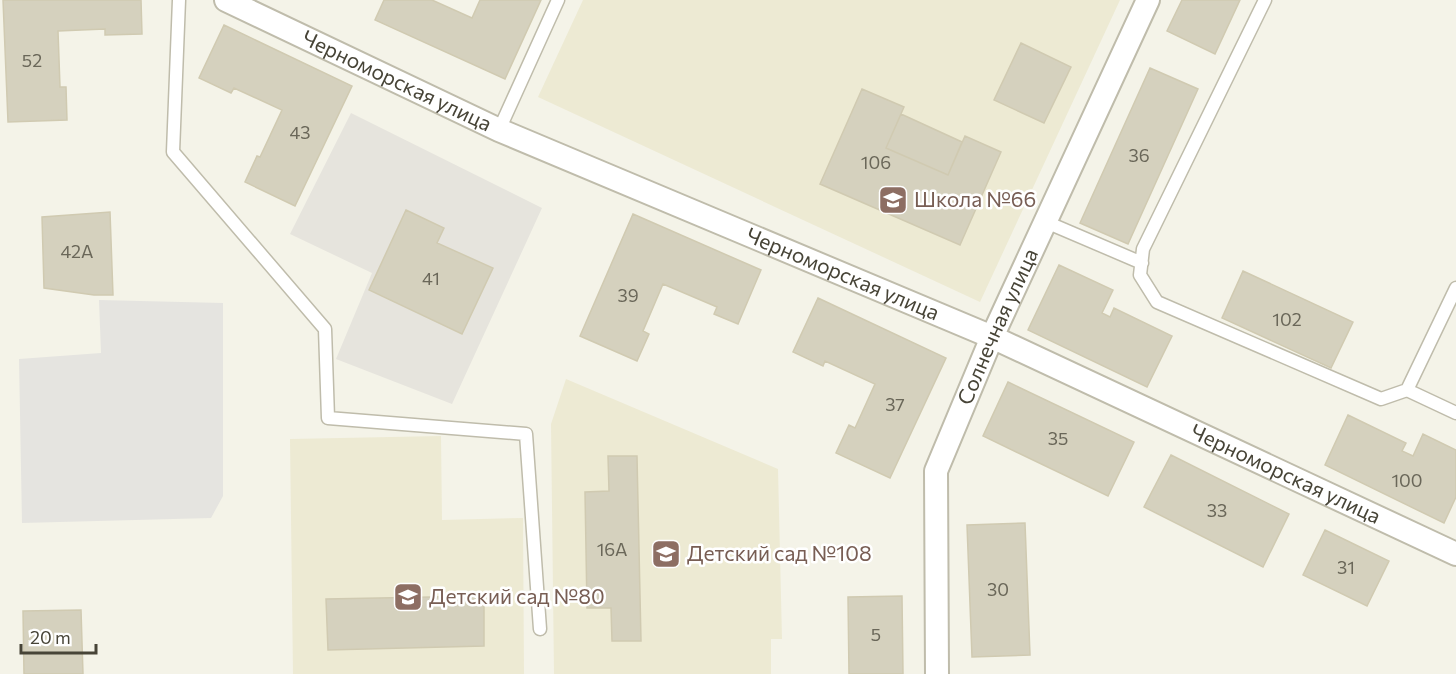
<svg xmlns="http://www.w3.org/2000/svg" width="1456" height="674" viewBox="0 0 1456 674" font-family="Commissioner,sans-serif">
	<rect width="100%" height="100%" fill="#f4f3e8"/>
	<path fill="#e6e4dd" d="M351 113 542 208 452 404 336 359 372 273 290 234Z"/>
	<path fill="#edead3" d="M583 0H1120L980 302 538 97Z
		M566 379 778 469 782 639H771V674H554L551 424Z
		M441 436 442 520 523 518 524 674H293L290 439Z"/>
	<path fill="#e5e4e0" d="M99 300 223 303V496L211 518 22 523 19 359 101 353Z"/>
	<path fill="#d5d1be" stroke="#d0cab1" stroke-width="1.5" d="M3 0H141L142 34 105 35V29L58 31 60 87H66L67 120 8 122Z
		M384 0H432L472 18 480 0H541L505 79 375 20Z
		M1182 0H1240L1215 54 1167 31Z
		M224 25 352 86 295 206 245 182 257 156 260 157 282 110 234 88 231 93 199 78Z
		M1021 43 1071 67 1044 123 994 100Z
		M1150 68 1198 89 1128 244 1080 223Z
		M862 89 904 107 886 148 948 175 965 136 1001 152 960 245 820 184Z
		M901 114 962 142 948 175 886 148Z
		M406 210 444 228 437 243 493 268 462 334 369 290Z
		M110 212 113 295H94L44 288 42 217Z
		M633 214 761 270 738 324 714 314 717 307 663 284 643 331 649 334 637 361 580 336Z
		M1059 265 1113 290 1102 313 1110 317 1114 308 1172 336 1147 387 1028 330Z
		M1243 271 1353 322 1331 368 1222 318Z
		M818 298 946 358 890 478 836 453 849 425 855 428 875 384 825 361 823 366 793 352Z
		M1008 382 1134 442 1108 496 983 436Z
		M1348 415 1406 443 1402 451 1413 456 1423 434 1456 450V497L1444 523 1325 465Z
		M1171 455 1289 514 1263 567 1144 507Z
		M608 456H637L641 641H612L611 608H587L585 492 609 491Z
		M1025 523 1030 655 972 657 967 525Z
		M1325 530 1389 561 1367 606 1303 575Z
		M484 596V646L328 650 326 599Z
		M902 596 903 674H849L848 597Z
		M81 610 83 674H24L23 611Z"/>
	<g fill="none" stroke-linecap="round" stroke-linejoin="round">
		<g stroke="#bfbcab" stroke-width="15">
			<path id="service" d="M179 0 173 152 325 329 328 418 526 434 540 629
				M1265 0 1143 249 1140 275 1157 302 1381 399 1407 390 1456 288
				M499 130 558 0
				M1046 222 1142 263
				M1407 390 1456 413"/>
		</g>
		<g stroke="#bfbcab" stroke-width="26">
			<g id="minor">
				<path id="s1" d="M226 0 499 130 992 337 1456 554"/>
				<path id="s2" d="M937 674 936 471 992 337 1148 0"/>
			</g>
		</g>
		<use href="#service" stroke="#fff" stroke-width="12"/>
		<use href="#minor" stroke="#fff" stroke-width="22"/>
	</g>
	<defs>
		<g id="school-square" transform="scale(1.5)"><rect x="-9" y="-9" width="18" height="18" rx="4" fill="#8d6e63" stroke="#fff"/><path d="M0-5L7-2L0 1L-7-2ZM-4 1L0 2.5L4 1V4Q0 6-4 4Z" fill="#fff"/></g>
	</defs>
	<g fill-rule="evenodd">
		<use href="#school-square" x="893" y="200"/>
		<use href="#school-square" x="666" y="554"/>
		<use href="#school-square" x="408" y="597"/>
	</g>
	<g text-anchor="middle" stroke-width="5" stroke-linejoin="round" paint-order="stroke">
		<g font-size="18" fill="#6a6759">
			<text x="32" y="67">52</text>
			<text x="300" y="139">43</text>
			<text x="1139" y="162">36</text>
			<text x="876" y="169">106</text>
			<text x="77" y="258">42А</text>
			<text x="431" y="285">41</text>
			<text x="628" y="302">39</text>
			<text x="1287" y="326">102</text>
			<text x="895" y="411">37</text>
			<text x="1058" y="445">35</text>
			<text x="1407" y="487">100</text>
			<text x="1217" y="517">33</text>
			<text x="612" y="556">16А</text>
			<text x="1346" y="574">31</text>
			<text x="998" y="596">30</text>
			<text x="876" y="641">5</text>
		</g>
		<g font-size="21" fill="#474437" stroke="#fff">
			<text dy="7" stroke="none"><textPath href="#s1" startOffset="189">Черноморская улица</textPath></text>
			<text dy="7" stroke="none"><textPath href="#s1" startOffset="675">Черноморская улица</textPath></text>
			<text dy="7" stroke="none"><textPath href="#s2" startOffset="360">Солнечная улица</textPath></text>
			<text dy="7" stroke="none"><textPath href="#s1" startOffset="1161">Черноморская улица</textPath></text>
		</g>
		<g font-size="21" fill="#785e54" stroke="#fff" text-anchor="start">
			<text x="914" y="207">Школа №66</text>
			<text x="687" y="561">Детский сад №108</text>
			<text x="429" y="604">Детский сад №80</text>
		</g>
	</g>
	<path d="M21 644v9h75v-9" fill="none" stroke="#474437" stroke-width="3"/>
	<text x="30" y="644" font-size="18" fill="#474437" stroke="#ffffff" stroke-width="4.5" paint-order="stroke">20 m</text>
</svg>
